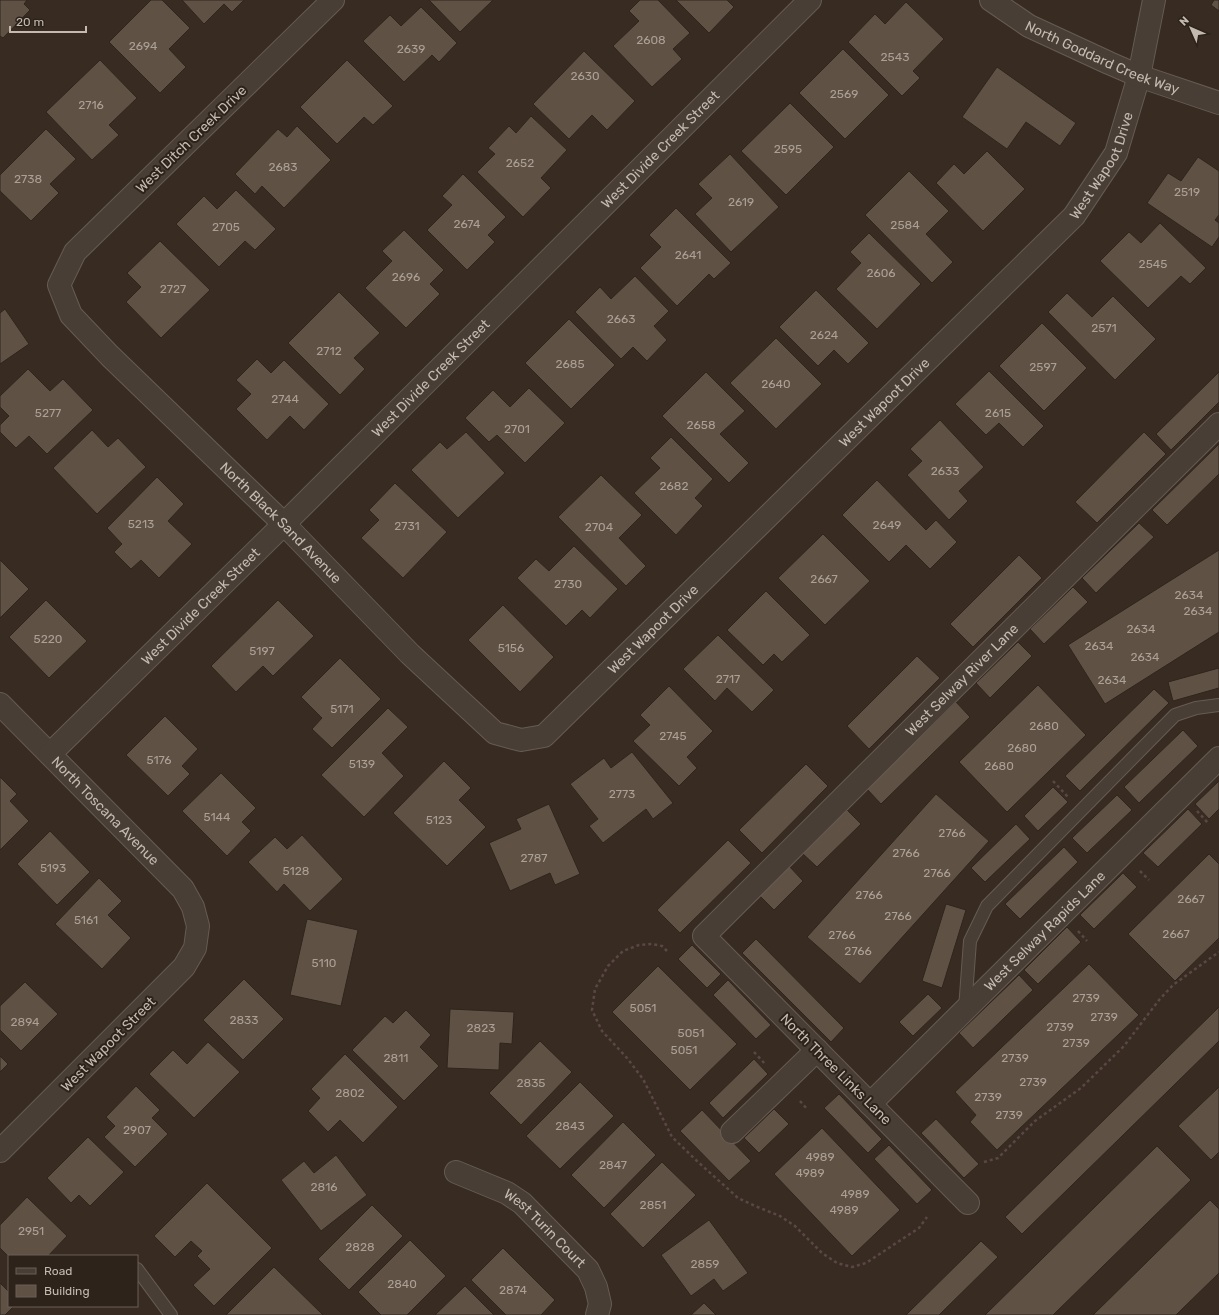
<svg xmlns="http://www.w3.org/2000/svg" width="1219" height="1315" viewBox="0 0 1219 1315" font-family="Rubik,sans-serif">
	<rect width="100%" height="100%" fill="#382c22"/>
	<path fill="#605145" stroke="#2f251d" d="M0 0H27L24 4 30 10 3 38 0 36Z
		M151 0H162L190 28 169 49 186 67 160 93 109 42Z
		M182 0H244L232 12 224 4 204 24Z
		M429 0H493L460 32Z
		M640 0H658L690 33 673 49 682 59 652 87 613 46 639 21 629 11Z
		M676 0H727L734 7 709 33Z
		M1214 0H1219V11L1211 5Z
		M906 2 944 39 913 71 920 78 902 96 848 42 875 14 885 24Z
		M421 7 457 43 439 62 432 55 404 82 363 41 390 15 401 26Z
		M843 49 889 95 845 139 799 93Z
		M584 51 635 101 607 130 592 115 569 139 533 104Z
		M100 60 137 98 109 125 119 135 92 160 46 112Z
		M347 60 393 106 373 125 364 117 337 144 300 107Z
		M997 67 1076 123 1060 146 1026 122 1007 149 962 117Z
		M790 103 834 147 786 195 741 151Z
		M531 116 567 150 541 178 551 188 523 217 477 172 495 154 488 148 509 126 516 133Z
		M297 126 331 160 284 208 262 186 255 194 235 174 278 129 287 137Z
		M46 129 76 159 50 184 59 193 31 221 0 191V175Z
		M987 151 1025 189 983 231 936 183 954 164 964 174Z
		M730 154 779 207 731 252 695 214 712 198 698 184Z
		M1198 157 1219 171V215L1215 220 1219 223V237L1212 247 1147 203 1168 173 1181 181Z
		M909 171 949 211 926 234 953 262 932 283 865 215Z
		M463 174 506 217 488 235 495 242 467 270 427 230 452 205 442 196Z
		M236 190 276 229 255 250 245 241 219 267 176 224 204 196 217 209Z
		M676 208 731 263 714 279 709 274 677 306 640 268 661 247 649 235Z
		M1160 223 1206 268 1190 284 1181 276 1148 308 1100 261 1129 232 1141 243Z
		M404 230 444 270 430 284 440 294 406 328 365 288 392 261 382 251Z
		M869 233 921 284 877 329 836 289 861 263 850 252Z
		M160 241 210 290 161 338 126 302 141 287 127 273Z
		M635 276 669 311 654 326 667 340 647 361 633 347 621 359 575 312 600 287 611 299Z
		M816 290 869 343 848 364 834 350 818 366 779 327Z
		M339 292 380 333 354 358 365 369 340 395 288 343Z
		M1067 293 1092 317 1113 296 1156 339 1115 380 1048 312Z
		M5 309 29 344 0 364V313Z
		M569 319 615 365 571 409 525 363Z
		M1042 323 1087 368 1044 411 999 366Z
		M776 338 822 384 776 429 730 383Z
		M257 359 271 373 284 360 329 404 304 430 290 416 267 440 236 409 251 394 236 380Z
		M28 369 50 391 63 379 93 410 47 454 29 436 16 448 0 432V425L9 416 0 407V396Z
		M989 371 1044 426 1023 447 999 423 986 435 955 404Z
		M706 372 745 411 720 434 749 463 729 483 662 416Z
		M1219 372V402L1171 450 1156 434Z
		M529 388 565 423 525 463 497 435 489 442 465 418 493 390 510 407Z
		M940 420 984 467 959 491 968 501 949 520 907 475 922 461 910 449Z
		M92 430 108 447 118 438 146 467 97 514 53 468Z
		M466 432 505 473 458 518 411 470 440 442 447 449Z
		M1144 432 1166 454 1097 523 1075 502Z
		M671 437 713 479 695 498 703 506 676 535 634 493 660 468 650 458Z
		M1219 444V474L1167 525 1152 510Z
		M601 475 642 515 619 538 646 566 626 586 558 517Z
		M157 477 184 504 168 521 192 544 159 578 141 560 131 569 114 552 122 544 107 528Z
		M877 480 926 530 936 520 957 542 930 569 906 545 889 562 842 515Z
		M395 483 447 532 403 578 361 538 379 520 369 510Z
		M1139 523 1154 537 1096 593 1082 578Z
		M823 534 870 581 825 625 778 578Z
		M574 546 618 589 590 618 582 610 566 626 517 578 536 559 549 571Z
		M1219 550V632L1105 704 1068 645Z
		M1019 555 1042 578 973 647 950 624Z
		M0 560 29 589 0 618Z
		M1073 587 1088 602 1044 644 1030 629Z
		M766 591 810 635 782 662 774 654 763 665 727 630Z
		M46 600 87 641 49 678 9 637Z
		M278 600 314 636 273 676 263 666 236 692 211 666Z
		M503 605 554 657 520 692 468 640Z
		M718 635 774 690 752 712 727 688 715 701 683 669Z
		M1018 642 1032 656 990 698 976 683Z
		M917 656 940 678 869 749 847 726Z
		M340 658 381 699 332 748 312 729 322 718 301 697Z
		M1219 668V688L1173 701 1168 682Z
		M1038 685 1086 735 1007 812 959 762Z
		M669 686 713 731 687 757 697 768 679 786 633 741 650 725 640 715Z
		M1154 689 1169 703 1080 791 1065 776Z
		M956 702 970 717 881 804 867 789Z
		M388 708 408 727 382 753 404 776 364 817 321 775Z
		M165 716 198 749 182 766 190 774 168 796 126 755Z
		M1183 730 1198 746 1139 803 1124 787Z
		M632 752 673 803 653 819 646 809 603 843 589 826 598 819 570 784 604 758 611 768Z
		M444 761 471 788 459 800 486 827 447 866 393 813Z
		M806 764 828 786 762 853 739 830Z
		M221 773 256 808 242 822 251 831 227 856 182 811Z
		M0 777 17 794 10 801 29 821 0 850Z
		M1219 781V809L1209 819 1195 804Z
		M1053 787 1068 802 1038 831 1024 816Z
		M936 794 989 841 860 984 807 937Z
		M1117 795 1132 810 1087 853 1072 838Z
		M549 804 580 874 555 885 550 873 510 891 489 843 521 829 516 819Z
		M1188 809 1202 824 1158 867 1143 853Z
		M847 810 861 824 817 867 802 853Z
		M1016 824 1030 839 985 882 971 868Z
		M50 831 90 872 57 905 17 864Z
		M302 835 343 879 310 911 284 884 277 892 248 862 275 837 287 849Z
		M728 840 751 863 680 933 657 910Z
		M1064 847 1078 862 1020 919 1005 904Z
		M1209 854 1219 864V938L1175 981 1128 934Z
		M789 866 803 881 774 910 759 895Z
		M1123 873 1137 887 1094 929 1080 915Z
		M99 878 122 901 108 915 131 938 102 969 55 924Z
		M946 904 966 910 942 988 922 981Z
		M307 919 358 930 341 1006 290 995Z
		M1067 927 1081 942 1038 984 1024 970Z
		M756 939 844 1028 831 1042 742 953Z
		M692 945 721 974 707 988 678 959Z
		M1089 964 1139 1015 997 1150 970 1122 976 1115 955 1092Z
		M658 966 737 1044 690 1090 612 1012Z
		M1019 975 1033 990 973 1048 959 1033Z
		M244 979 284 1019 243 1060 203 1020Z
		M728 980 771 1025 756 1039 713 995Z
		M25 982 58 1014 21 1051 0 1030V1006Z
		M928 994 942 1008 913 1036 899 1022Z
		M1219 1007V1041L1022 1234 1005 1217Z
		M450 1009 514 1012 512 1044 500 1043 499 1070 447 1068Z
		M406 1010 431 1035 420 1047 439 1066 404 1101 352 1050 385 1016 393 1023Z
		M540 1041 572 1072 521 1125 489 1093Z
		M208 1042 240 1072 194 1118 149 1074 173 1050 187 1064Z
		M345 1054 398 1107 363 1143 340 1120 328 1132 308 1111 320 1098 311 1089Z
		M0 1056 8 1064 0 1072Z
		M754 1059 768 1074 723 1118 709 1103Z
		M580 1082 614 1116 560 1169 526 1136Z
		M136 1086 160 1110 152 1118 168 1134 135 1167 104 1137 115 1126 106 1117Z
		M1219 1087V1152L1211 1160 1178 1126Z
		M839 1094 882 1139 868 1153 824 1108Z
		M774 1109 789 1124 759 1153 744 1138Z
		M702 1110 751 1161 729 1181 680 1131Z
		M936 1119 979 1164 964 1178 921 1133Z
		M623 1122 656 1155 604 1208 571 1175Z
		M822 1128 900 1210 852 1256 774 1174Z
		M88 1137 124 1172 90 1206 79 1195 71 1203 47 1178Z
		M889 1145 932 1190 917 1204 874 1159Z
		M1157 1146 1191 1180 1053 1315H985Z
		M336 1155 367 1195 321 1231 281 1180 304 1161 314 1173Z
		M662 1162 696 1195 643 1248 610 1214Z
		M207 1183 272 1248 214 1306 193 1285 210 1269 197 1256 202 1251 191 1241 175 1257 154 1236Z
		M27 1197 67 1236 48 1256 9 1257 0 1248V1225Z
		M1210 1200 1219 1209V1273L1176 1315H1093Z
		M372 1205 403 1236 349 1290 318 1259Z
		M709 1220 748 1273 723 1291 714 1279 691 1296 661 1255Z
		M410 1240 446 1276 407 1315H381L358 1292Z
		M981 1241 998 1257 939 1315H906Z
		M503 1248 555 1300 541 1315H506L471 1280Z
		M274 1267 323 1315H226Z
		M0 1283 9 1292V1306H14L5 1315H0Z
		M465 1286 494 1315H435Z
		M704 1303 716 1315H691Z"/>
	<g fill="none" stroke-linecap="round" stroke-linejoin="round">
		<g stroke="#665c53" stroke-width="14">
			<path id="service" d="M965 1009 970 941 987 906 1175 715 1196 708 1219 705
				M137 1269 171 1315"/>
		</g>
		<g stroke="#665c53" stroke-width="24">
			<g id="minor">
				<path id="s1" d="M333 0 75 252 59 285 71 315 110 356 284 524 410 654 495 733 521 740 544 736 1074 216 1116 153 1139 76 1154 0"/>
				<path id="s2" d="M0 704 183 889 193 907 198 926 195 948 184 967 0 1151"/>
				<path id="s3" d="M50 754 284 524 810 0"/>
				<path id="s4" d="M870 1104 1219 758"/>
				<path d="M732 1132 817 1050"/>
				<path id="s5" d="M456 1172 507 1193 522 1203 588 1270 596 1287 600 1304 597 1315"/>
				<path id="s6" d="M968 1203 704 936 1219 424"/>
			</g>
		</g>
		<g stroke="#665c53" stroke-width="24">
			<g id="tertiary">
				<path id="s7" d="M991 0 1029 26 1109 63 1139 76 1219 103"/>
			</g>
		</g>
		<path stroke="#5a4746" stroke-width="2.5" stroke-dasharray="3 3" stroke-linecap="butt" d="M1053 781 1068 797
			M1197 811 1208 823
			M1140 871 1149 880
			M1078 931 1087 941
			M667 951 662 946 652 944 639 945 623 951 608 966 595 989 592 1010 602 1031 627 1058 643 1079 672 1137 697 1161 738 1198 755 1206 780 1216 795 1226 822 1253 837 1263 852 1267 866 1263 919 1228 927 1217
			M754 1052 766 1065
			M800 1101 807 1109
			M984 1162 998 1158 1035 1121 1081 1088 1124 1046 1159 1000 1173 985 1219 952"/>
		<use href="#service" stroke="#483e35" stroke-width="12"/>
		<use href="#minor" stroke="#483e35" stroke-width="22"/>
		<use href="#tertiary" stroke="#483e35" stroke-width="22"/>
	</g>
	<g text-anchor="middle" stroke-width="4" stroke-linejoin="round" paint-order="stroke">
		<g font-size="12" fill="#aca095">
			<text x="651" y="44">2608</text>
			<text x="143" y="50">2694</text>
			<text x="411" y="53">2639</text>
			<text x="895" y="61">2543</text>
			<text x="585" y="80">2630</text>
			<text x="844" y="98">2569</text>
			<text x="91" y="109">2716</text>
			<text x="788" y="153">2595</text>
			<text x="520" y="167">2652</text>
			<text x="283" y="171">2683</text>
			<text x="28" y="183">2738</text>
			<text x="1187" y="196">2519</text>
			<text x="741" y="206">2619</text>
			<text x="467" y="228">2674</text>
			<text x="905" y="229">2584</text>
			<text x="226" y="231">2705</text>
			<text x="688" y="259">2641</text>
			<text x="1153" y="268">2545</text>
			<text x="881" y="277">2606</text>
			<text x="406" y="281">2696</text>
			<text x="173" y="293">2727</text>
			<text x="621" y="323">2663</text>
			<text x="1104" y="332">2571</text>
			<text x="824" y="339">2624</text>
			<text x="329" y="355">2712</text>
			<text x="570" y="368">2685</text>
			<text x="1043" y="371">2597</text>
			<text x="776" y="388">2640</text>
			<text x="285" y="403">2744</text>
			<text x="48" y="417">5277</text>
			<text x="998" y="417">2615</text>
			<text x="701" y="429">2658</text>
			<text x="517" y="433">2701</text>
			<text x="945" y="475">2633</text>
			<text x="674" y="490">2682</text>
			<text x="141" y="528">5213</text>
			<text x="887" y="529">2649</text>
			<text x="407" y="530">2731</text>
			<text x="599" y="531">2704</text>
			<text x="824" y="583">2667</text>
			<text x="568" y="588">2730</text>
			<text x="1189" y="599">2634</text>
			<text x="1198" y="615">2634</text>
			<text x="1141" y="633">2634</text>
			<text x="48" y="643">5220</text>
			<text x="1099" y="650">2634</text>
			<text x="511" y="652">5156</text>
			<text x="262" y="655">5197</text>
			<text x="1145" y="661">2634</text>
			<text x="728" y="683">2717</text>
			<text x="1112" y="684">2634</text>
			<text x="342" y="713">5171</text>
			<text x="1044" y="730">2680</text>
			<text x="673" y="740">2745</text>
			<text x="1022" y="752">2680</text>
			<text x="159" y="764">5176</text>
			<text x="362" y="768">5139</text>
			<text x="999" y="770">2680</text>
			<text x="622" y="798">2773</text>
			<text x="217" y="821">5144</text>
			<text x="439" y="824">5123</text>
			<text x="952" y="837">2766</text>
			<text x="906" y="857">2766</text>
			<text x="534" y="862">2787</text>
			<text x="53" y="872">5193</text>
			<text x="296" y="875">5128</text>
			<text x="937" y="877">2766</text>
			<text x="869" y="899">2766</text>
			<text x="1191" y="903">2667</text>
			<text x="898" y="920">2766</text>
			<text x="86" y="924">5161</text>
			<text x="1176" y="938">2667</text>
			<text x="842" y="939">2766</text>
			<text x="858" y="955">2766</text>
			<text x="324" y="967">5110</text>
			<text x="1086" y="1002">2739</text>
			<text x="643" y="1012">5051</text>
			<text x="1104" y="1021">2739</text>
			<text x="244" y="1024">2833</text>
			<text x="25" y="1026">2894</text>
			<text x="1060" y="1031">2739</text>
			<text x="481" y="1032">2823</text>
			<text x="691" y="1037">5051</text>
			<text x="1076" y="1047">2739</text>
			<text x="684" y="1054">5051</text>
			<text x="396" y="1062">2811</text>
			<text x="1015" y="1062">2739</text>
			<text x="1033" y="1086">2739</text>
			<text x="531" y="1087">2835</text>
			<text x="350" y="1097">2802</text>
			<text x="988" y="1101">2739</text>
			<text x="1009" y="1119">2739</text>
			<text x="570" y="1130">2843</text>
			<text x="137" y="1134">2907</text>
			<text x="820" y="1161">4989</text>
			<text x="613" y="1169">2847</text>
			<text x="810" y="1177">4989</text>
			<text x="324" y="1191">2816</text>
			<text x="855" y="1198">4989</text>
			<text x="653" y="1209">2851</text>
			<text x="844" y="1214">4989</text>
			<text x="31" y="1235">2951</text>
			<text x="360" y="1251">2828</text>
			<text x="705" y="1268">2859</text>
			<text x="402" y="1288">2840</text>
			<text x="513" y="1294">2874</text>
		</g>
		<g font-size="14" fill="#c5bab0" stroke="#2d231b">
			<text dy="5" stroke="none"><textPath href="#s7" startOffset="126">North Goddard Creek Way</textPath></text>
			<text transform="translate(191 139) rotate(-44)" y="5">West Ditch Creek Drive</text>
			<text dy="5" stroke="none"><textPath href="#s3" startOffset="859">West Divide Creek Street</textPath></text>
			<text dy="5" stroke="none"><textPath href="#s1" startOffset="1876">West Wapoot Drive</textPath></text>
			<text dy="5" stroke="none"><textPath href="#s3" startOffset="535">West Divide Creek Street</textPath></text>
			<text dy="5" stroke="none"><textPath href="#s1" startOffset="1552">West Wapoot Drive</textPath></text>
			<text dy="5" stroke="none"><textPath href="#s1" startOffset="725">North Black Sand Avenue</textPath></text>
			<text dy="5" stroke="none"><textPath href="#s3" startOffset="211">West Divide Creek Street</textPath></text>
			<text dy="5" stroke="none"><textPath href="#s1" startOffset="1228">West Wapoot Drive</textPath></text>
			<text dy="5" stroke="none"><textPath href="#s6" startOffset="739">West Selway River Lane</textPath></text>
			<text dy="5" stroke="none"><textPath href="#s2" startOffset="150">North Toscana Avenue</textPath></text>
			<text dy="5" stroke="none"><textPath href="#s4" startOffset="246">West Selway Rapids Lane</textPath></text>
			<text transform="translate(108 1044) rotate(-45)" y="5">West Wapoot Street</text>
			<text transform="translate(836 1069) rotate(45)" y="5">North Three Links Lane</text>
			<text dy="5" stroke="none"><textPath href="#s5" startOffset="107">West Turin Court</textPath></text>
		</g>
	</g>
	<rect x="8" y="1255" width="130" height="52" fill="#2d231b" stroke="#6a5f57"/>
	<rect x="16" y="1268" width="20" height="6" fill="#483e35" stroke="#6a5f57"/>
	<text x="44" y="1275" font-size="12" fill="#c5bab0">Road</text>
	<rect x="16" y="1285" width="20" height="12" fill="#605145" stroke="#6a5f57"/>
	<text x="44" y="1295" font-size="12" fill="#c5bab0">Building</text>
	<g transform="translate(1191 28) rotate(315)" stroke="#2d231b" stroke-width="3" paint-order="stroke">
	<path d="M0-3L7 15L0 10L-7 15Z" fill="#c5bab0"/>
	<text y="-6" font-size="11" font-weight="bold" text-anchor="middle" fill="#c5bab0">N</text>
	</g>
	<path d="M10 26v6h76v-6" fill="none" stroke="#c5bab0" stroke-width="2"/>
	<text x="16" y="26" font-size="12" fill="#c5bab0" stroke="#2d231b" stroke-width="3" paint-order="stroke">20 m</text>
</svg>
